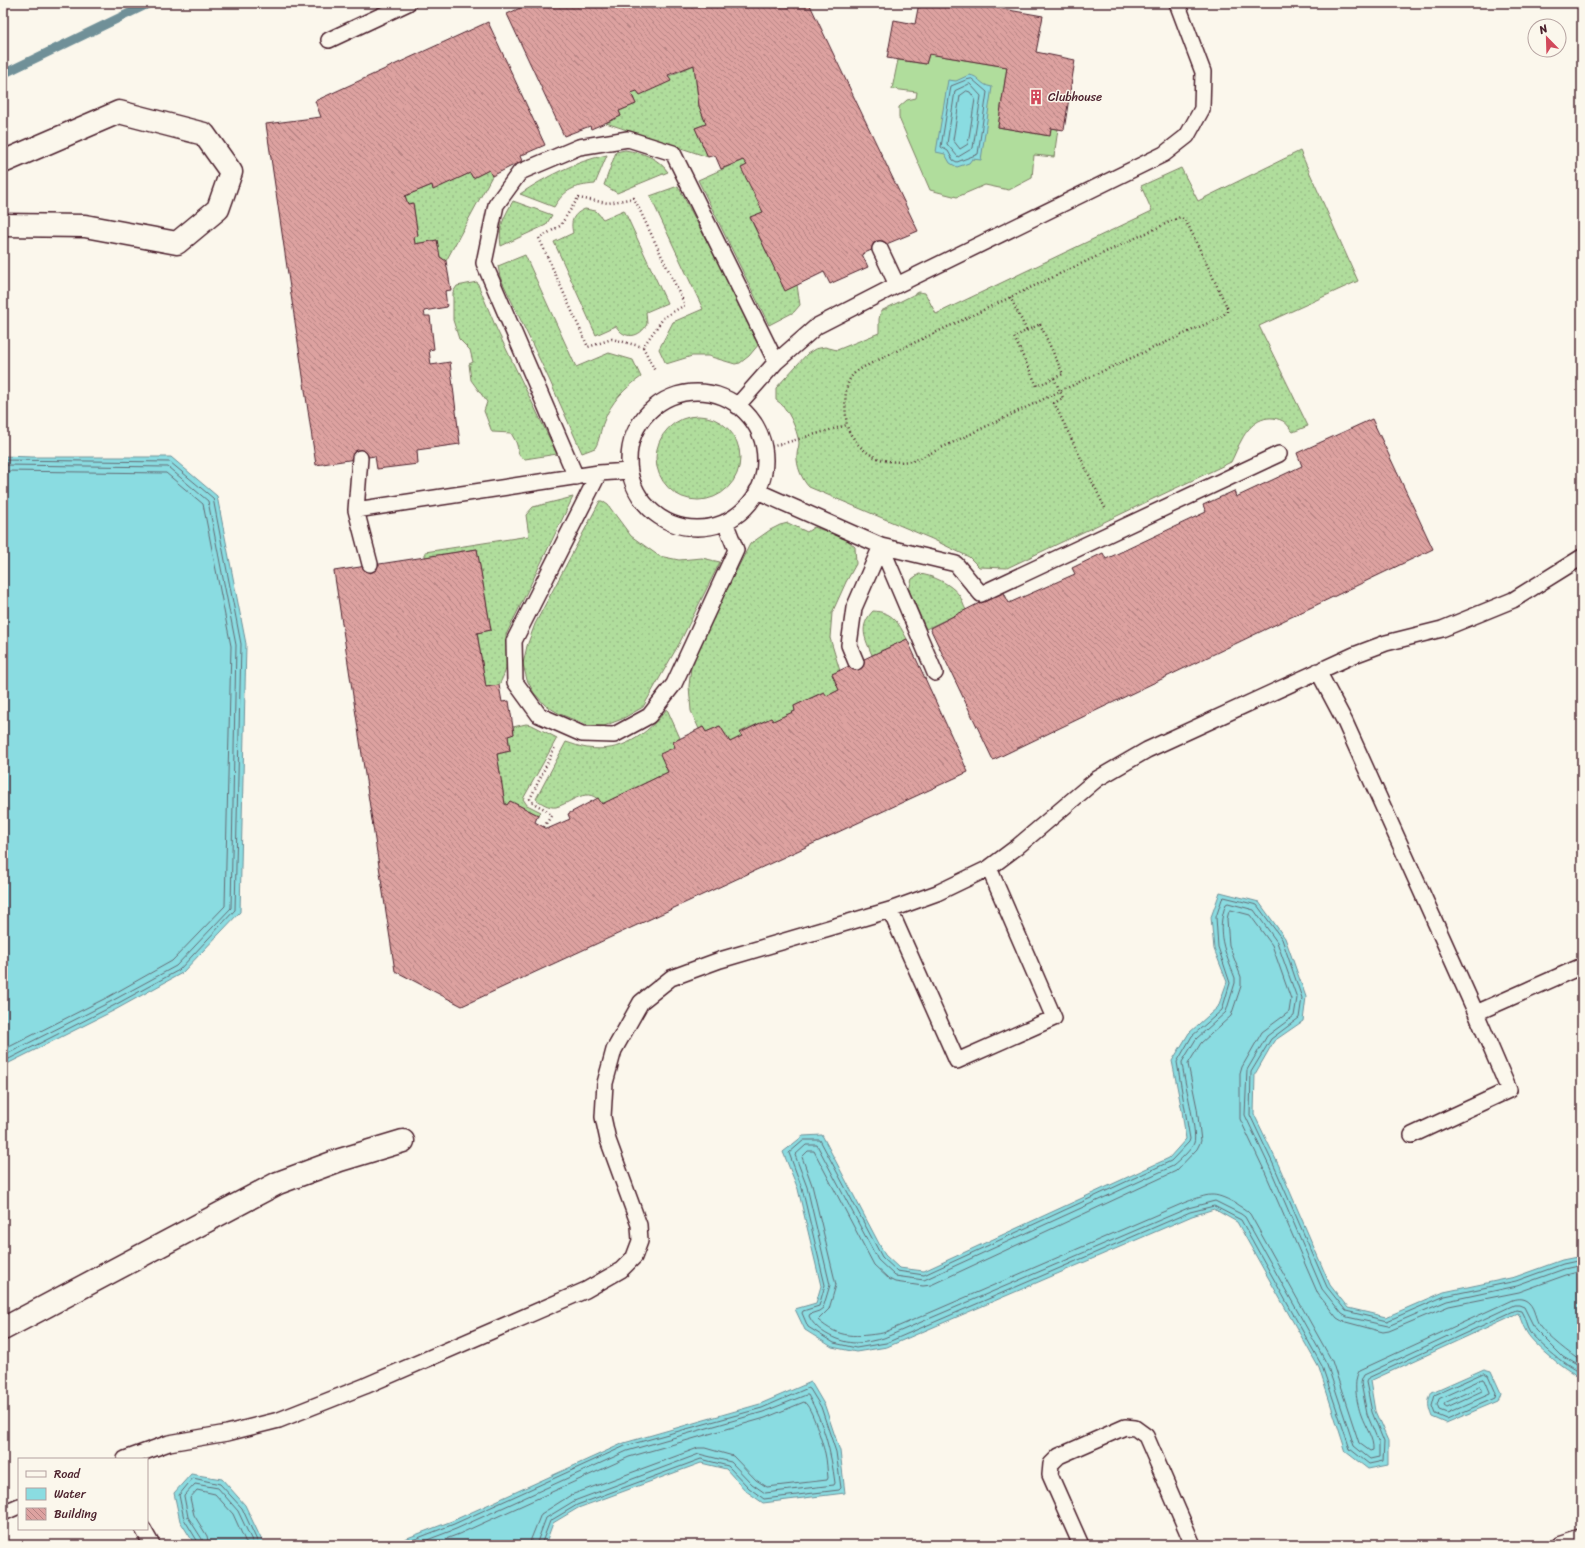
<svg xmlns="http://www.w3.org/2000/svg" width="1585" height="1548" viewBox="0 0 1585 1548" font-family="Sriracha,sans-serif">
	<defs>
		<pattern id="grass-dots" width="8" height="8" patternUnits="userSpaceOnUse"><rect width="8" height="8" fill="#b0dd9c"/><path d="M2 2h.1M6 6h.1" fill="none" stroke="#99bd87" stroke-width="1.8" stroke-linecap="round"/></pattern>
		<pattern id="building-back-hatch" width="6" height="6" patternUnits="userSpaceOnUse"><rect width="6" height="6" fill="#dda2a0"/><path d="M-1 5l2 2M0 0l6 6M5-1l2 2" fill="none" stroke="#b58383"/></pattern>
	</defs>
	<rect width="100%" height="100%" fill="#fbf7ec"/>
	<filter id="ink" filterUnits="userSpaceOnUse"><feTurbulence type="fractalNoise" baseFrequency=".025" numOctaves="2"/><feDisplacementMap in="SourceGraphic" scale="8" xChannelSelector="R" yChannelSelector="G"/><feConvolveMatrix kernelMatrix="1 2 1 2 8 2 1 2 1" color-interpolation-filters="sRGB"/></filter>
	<g filter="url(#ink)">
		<path fill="url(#grass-dots)" stroke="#7d7e64" d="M694 65 699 106 706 124 695 128 708 157 606 123 621 116 619 111 636 104 631 93Z
			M625 150C643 153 657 157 668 172L617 193 604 185 616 152Z
			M1300 151 1358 281 1259 326 1308 426 1293 432C1290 429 1287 423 1283 421 1265 412 1250 424 1242 439 1238 446 1235 454 1231 462L1007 568 979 567 969 557 932 539 809 487C802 480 796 465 797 455 797 451 799 447 799 443 797 429 788 407 776 400V388L807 354 815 349 825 347 837 350 879 333V319L881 311 919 292 925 293 936 314 1152 211 1141 186 1181 168 1198 201Z
			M607 155 595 184C574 186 565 189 554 207L520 194C545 177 576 161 607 155Z
			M743 160 747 165 742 168 763 212 750 218 785 290 797 285 800 305 794 312 769 325 698 180Z
			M489 170 492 176 446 261 440 257 437 240 415 244 414 237 418 236 413 204H408L405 196 432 185 433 189 470 173 473 178Z
			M678 186 736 297 759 344 749 356 740 363 735 364 708 356H692L666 364 659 349 673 322 703 309 650 196Z
			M513 201 552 215 546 225 501 246C498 227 504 217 513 201Z
			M585 209 596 211 603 219 624 210 667 303 646 312 647 324C640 338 624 340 616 326L596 335 554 242 573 233C570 221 573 214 585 209Z
			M525 255 576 367 609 353 633 360 641 377C625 388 611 402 604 421 600 430 600 440 595 448L582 453 549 379 500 277 498 266Z
			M477 282 497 330 557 454 525 459C517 457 519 452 517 445 516 441 513 437 511 433L492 432 484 411 487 402 471 380 469 364 473 362 470 350 459 339 453 320V292L457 286Z
			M656 458a42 42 0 1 1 84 0a42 42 0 1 1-84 0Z
			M573 497 506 635C508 659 510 664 499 685L486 687 477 633 491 630 477 549 425 557V552L529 536 526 515 533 507Z
			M600 501H602L608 505 631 536 659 556 679 560 702 558 720 562 679 644 643 707 622 719 604 726H589L560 714 545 705 534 693 527 680 523 664 527 646 535 624Z
			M788 523 807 532 814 527 845 538 855 547 856 564 846 582 832 613 830 638 840 671 832 674 839 690 827 696 823 692 794 706 795 711 773 721 771 718 740 732 742 736 730 742 720 726 706 732 703 727 699 729 691 711 689 686 692 657 750 544 770 530 780 525Z
			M919 574C932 575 951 584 959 595 962 599 963 605 966 610L926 629 909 590 912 579Z
			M873 611C893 612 898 622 907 639L872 655C865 638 858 627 873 611Z
			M667 709 680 738 673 742 675 747 668 772 602 804C588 784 572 803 556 807 549 808 541 803 536 799L566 742C573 744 580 747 587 748 623 753 646 735 667 709Z
			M526 724 532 725 557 738 523 799 527 805 541 812 538 815 510 801 507 805 505 804 497 754 510 751 508 736 514 734 513 727Z"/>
		<path fill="#b0dd9c" stroke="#7d7e64" d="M929 54 1007 67 998 127 1049 136 1051 128 1058 129 1054 157 1034 155 1032 178 1009 190 985 185 957 197 930 190 899 118V107L907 100 916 98 917 92 892 89 898 60 926 64Z"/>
		<path fill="#8adce1" stroke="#709098" d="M969 75C980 76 979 85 992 87L981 160 972 159 969 163 957 167 950 163 945 154 936 152 948 80 956 81Z
			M3 456 32 457H171L217 496 246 644 240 912 182 973 115 1010 3 1066Z
			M1220 892 1259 902 1285 938 1306 997 1303 1021 1274 1041 1255 1074 1254 1114 1279 1166 1330 1285 1348 1308 1386 1317 1444 1292 1515 1277 1562 1260 1582 1256V1377C1570 1375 1533 1344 1527 1333 1523 1327 1521 1319 1518 1313L1370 1381 1375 1411 1388 1441V1465L1368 1469 1346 1452 1319 1368 1237 1222 1214 1209 1192 1216 887 1347 856 1352 832 1347 805 1330 795 1309 816 1303 821 1286 798 1189 783 1152 803 1136 822 1135 885 1255 899 1268 924 1271 1169 1158 1186 1139 1182 1111 1172 1061 1189 1033 1218 1007 1227 982 1214 949 1211 917Z
			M1484 1369 1491 1371 1501 1393 1498 1401 1446 1423 1432 1417C1428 1407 1427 1402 1432 1392Z
			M811 1382 825 1406 840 1451 845 1493 763 1503 746 1491 726 1469 701 1463 578 1508 553 1523 545 1545H389L452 1521 624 1443 760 1404Z
			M191 1474 222 1479 245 1505 264 1545H195L180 1521 174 1493Z"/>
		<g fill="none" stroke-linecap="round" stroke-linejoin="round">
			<path stroke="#646b74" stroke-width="1" d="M972 79 987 92 978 154 957 162 953 160 948 151 941 147 951 86 966 80Z
				M970 84 981 96 973 148 958 157 947 144 955 91Z
				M967 91 970 92 975 99 968 144 960 149 953 140 960 96Z
				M3 460 170 462 213 498 241 644 235 910 179 970 113 1006 3 1062
				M3 465 168 467 208 501 236 645 231 908 176 966 110 1002 3 1056
				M3 471 166 473 203 504 231 646 225 906 172 961 108 997 3 1050
				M1582 1260 1563 1264 1516 1281 1445 1296 1387 1321 1346 1311 1327 1287 1275 1168 1250 1115 1251 1072 1271 1039 1299 1018 1302 998 1282 939 1257 905 1224 897 1222 899 1216 917 1218 947 1230 983 1222 1010 1192 1036 1177 1062 1190 1139 1189 1142 1171 1161 924 1275 897 1271 882 1257 820 1140H804L789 1153 802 1188 825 1285 819 1306 803 1311 802 1313 808 1327 834 1343 856 1348 886 1343 1190 1212 1214 1206 1241 1220 1322 1366 1350 1449 1369 1464 1383 1461 1384 1442 1372 1412 1366 1382 1368 1378 1516 1310 1521 1311C1525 1317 1526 1326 1530 1332 1537 1342 1571 1371 1582 1373
				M1582 1265 1564 1269 1517 1286 1447 1301 1388 1326 1347 1317 1342 1314 1322 1289 1271 1170 1245 1115 1247 1070 1267 1036 1294 1016 1297 998 1277 942 1254 910 1228 903 1226 904C1215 932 1225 952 1235 978V983L1226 1012 1196 1039 1182 1062C1183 1078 1198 1132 1194 1143 1192 1149 1178 1162 1173 1166L924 1280 895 1276 878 1260 817 1145H806L795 1155 807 1187 830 1285 823 1308 819 1311 810 1314 809 1316C816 1332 840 1343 856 1343 865 1343 876 1340 884 1338L1188 1208 1215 1201 1241 1214 1245 1217 1327 1364 1354 1446 1370 1459 1379 1457V1443L1367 1414 1361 1383 1362 1379 1364 1375 1514 1305H1519L1524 1307 1535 1329 1563 1357 1582 1368
				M1582 1271 1566 1275 1519 1292 1449 1306 1389 1331 1383 1332 1342 1321 1337 1318 1318 1294 1265 1172 1240 1119V1074L1242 1067 1262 1032 1289 1012 1291 999 1272 945 1250 915 1231 910 1229 911 1227 919 1229 945 1241 977V986L1231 1016 1201 1043 1188 1064 1197 1108 1201 1141 1197 1149 1176 1171 931 1285 923 1286 895 1282 889 1279 874 1265 814 1151H808L802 1157 812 1185 836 1285 829 1309 818 1320C839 1339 857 1337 883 1333L1186 1202C1210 1194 1212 1191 1235 1203 1240 1207 1246 1209 1250 1214L1332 1361 1359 1443 1370 1451 1373 1450C1374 1438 1365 1427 1361 1415 1357 1404 1352 1380 1360 1370L1512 1300C1518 1298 1524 1298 1529 1303 1535 1309 1535 1319 1540 1326 1548 1337 1570 1354 1582 1362
				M1484 1373 1488 1375 1496 1393 1495 1398 1447 1419 1435 1414 1432 1406 1435 1395Z
				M1483 1379 1485 1380 1490 1392V1394L1447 1413 1439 1410 1437 1405 1439 1399Z
				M1480 1387 1482 1389V1391L1447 1407 1444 1405 1445 1403Z
				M198 1545V1542L184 1519 179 1495 193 1478 220 1484 242 1508 259 1545
				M203 1545 202 1539 188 1517 184 1496 195 1484 218 1488 238 1511 254 1545
				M209 1545 207 1536 194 1515 190 1498 197 1490 215 1494 233 1514 247 1545
				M400 1545 454 1524 625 1446 762 1408 808 1388 810 1389 821 1407 836 1452 841 1488 839 1490 764 1499 749 1488 728 1466 701 1459 577 1505 550 1521 541 1545
				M414 1545 456 1529 627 1451 763 1412 806 1395H808C824 1423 831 1452 835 1483L834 1485 765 1493 752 1484 731 1462 699 1454 574 1501 546 1518 536 1545
				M430 1545 459 1534 629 1457 765 1418 804 1402C812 1407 822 1442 825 1453 827 1461 827 1470 828 1478L827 1480 767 1487 756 1480 733 1456 705 1448H698L571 1495 541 1514 531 1539 530 1545"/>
			<path stroke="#709098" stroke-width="9" d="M3 74 150 3"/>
		</g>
		<path fill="url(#building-back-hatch)" stroke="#4a1f2b" d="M531 3H809L918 231 862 254 868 267 834 282 830 284 824 272 785 291 750 217 763 212 741 168 747 165 743 160 721 169 715 155 708 157 695 128 706 124 699 106 694 65 668 75 671 81 640 95 637 91 631 93 636 104 619 111 621 116 591 129 590 126 564 136 507 14Z
			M919 3 969 4 998 3 997 8 1043 16 1036 52 1075 60 1064 130 1051 128 1050 136 998 127 1007 67 929 54 926 64 887 58 894 20 915 24Z
			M488 22 545 145 520 156 522 161 492 176 489 170 473 178 470 173 433 190 432 185 405 196 408 204 413 203 418 236 414 237 415 244 437 240 440 257 446 261 451 290 445 291 447 307 424 311 425 316H430L434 349 429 350 431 365 450 362 460 444 417 450 418 464 377 469 375 456 316 465 266 124 321 117 315 101Z
			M1372 419 1433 549 993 760 930 628 1003 591 1009 603 1075 574 1072 568 1103 553 1106 559 1206 512 1203 505 1234 491 1236 497 1302 466 1297 453Z
			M477 549 491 630 477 633 486 687 499 685 502 702 509 701 514 734 508 736 510 751 497 754 505 804 507 805 510 801 538 815 535 822 547 829 570 819 568 814 598 798 602 804 668 772 660 754 675 747 673 742 703 727 706 732 720 726 730 742 742 736 740 733 771 718 773 721 795 711 794 706 824 692 827 696 839 690 832 674 907 639 968 772 462 1006 395 971 334 571Z"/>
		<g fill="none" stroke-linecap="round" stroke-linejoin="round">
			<g stroke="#4a1f2b" stroke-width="18">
				<path id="service" d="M329 40 408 3
					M880 249 897 285
					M629 460a68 68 0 1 1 136 0a68 68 0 1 1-136 0Z
					M737 406 776 362 817 326 897 285 1164 154 1187 136 1202 109 1203 72 1177 3
					M360 458 356 510 370 564
					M599 473 514 641 515 682 539 715 582 734 614 735 649 716 674 684 736 550 725 522
					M576 477 484 263 496 205 520 172 579 147 628 139 673 153 776 362
					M757 491 881 546 956 564 981 594 1279 454
					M356 510 599 473 629 471
					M881 546 935 673
					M856 662 849 645 854 608 881 546
					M1318 671 1345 722 1476 1013 1509 1090 1412 1135
					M890 910 957 1061 1054 1018 989 868
					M1476 1013 1582 966
					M125 1459 169 1443 227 1433 279 1420 365 1386 586 1290 621 1270 634 1257 640 1241 639 1225 608 1140 603 1117 605 1083 614 1050 641 1002 671 978 720 960 890 910 937 893 989 868 1017 847 1097 779 1147 750 1354 655 1386 643 1442 629 1513 600 1582 557
					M3 1513 19 1506
					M143 1529 152 1545
					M1081 1545 1050 1475 1051 1464 1059 1456 1125 1427 1135 1428 1146 1436 1193 1545
					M1560 1545 1582 1538"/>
			</g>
			<g stroke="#4a1f2b" stroke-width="25">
				<path id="minor" d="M3 162 119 112 204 134 231 172 218 209 177 243 85 226 3 225
					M3 1329 278 1183 340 1160 403 1141"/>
			</g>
			<path stroke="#4a1f2b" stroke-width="2.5" stroke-dasharray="1 3" stroke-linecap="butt" d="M578 198 608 203 634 198 685 305 664 317 643 347 612 339 588 347 539 238 560 226Z
				M1010 297 1027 331
				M1040 324 1063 374 1037 386 1014 337Z
				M643 347 655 371
				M1054 378 1063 398 1054 403 1106 510
				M764 449 847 425C845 410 842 382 856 372 864 366 875 362 884 357L1180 217 1185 220 1189 227 1227 307V312L1219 318 1094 375 916 460C892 465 868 460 854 439 851 435 848 431 847 425
				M544 827 551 816C547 807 535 807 530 799L555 747"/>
			<use href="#service" stroke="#fbf7ec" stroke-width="15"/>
			<use href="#minor" stroke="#fbf7ec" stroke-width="22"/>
		</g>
	</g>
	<defs>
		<g id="building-bare" transform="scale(1.2)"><path d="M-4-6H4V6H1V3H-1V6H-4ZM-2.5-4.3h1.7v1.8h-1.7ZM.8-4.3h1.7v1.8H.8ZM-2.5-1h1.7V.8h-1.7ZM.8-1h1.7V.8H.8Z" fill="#d1495b" stroke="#fbf7ec" stroke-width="2.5" paint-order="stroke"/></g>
	</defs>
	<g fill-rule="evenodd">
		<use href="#building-bare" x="1036" y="97"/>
	</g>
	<g text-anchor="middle" stroke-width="3" stroke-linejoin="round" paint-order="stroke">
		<g font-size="12" fill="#4a1f2b" stroke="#fbf7ec" text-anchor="start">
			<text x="1048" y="101">Clubhouse</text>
		</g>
	</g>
	<rect width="1585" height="1548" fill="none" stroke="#fbf7ec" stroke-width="16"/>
	<rect x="8" y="8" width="1569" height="1532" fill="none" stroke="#4a1f2b" stroke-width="1.5" filter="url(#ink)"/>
	<rect x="18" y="1458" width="130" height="72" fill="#fbf7ec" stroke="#b4a19f"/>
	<rect x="26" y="1471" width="20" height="6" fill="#fbf7ec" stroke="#b4a19f"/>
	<text x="54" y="1478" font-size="12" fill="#4a1f2b">Road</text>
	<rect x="26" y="1488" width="20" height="12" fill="#8adce1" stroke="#b4a19f"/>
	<text x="54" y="1498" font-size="12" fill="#4a1f2b">Water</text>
	<rect x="26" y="1508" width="20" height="12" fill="url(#building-back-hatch)" stroke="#b4a19f"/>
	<text x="54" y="1518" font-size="12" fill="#4a1f2b">Building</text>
	<g transform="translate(1547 38) rotate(337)"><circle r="19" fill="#fbf7ec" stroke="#b4a19f"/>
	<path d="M0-3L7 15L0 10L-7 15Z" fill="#d1495b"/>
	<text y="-6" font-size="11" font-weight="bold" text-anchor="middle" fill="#4a1f2b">N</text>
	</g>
</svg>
